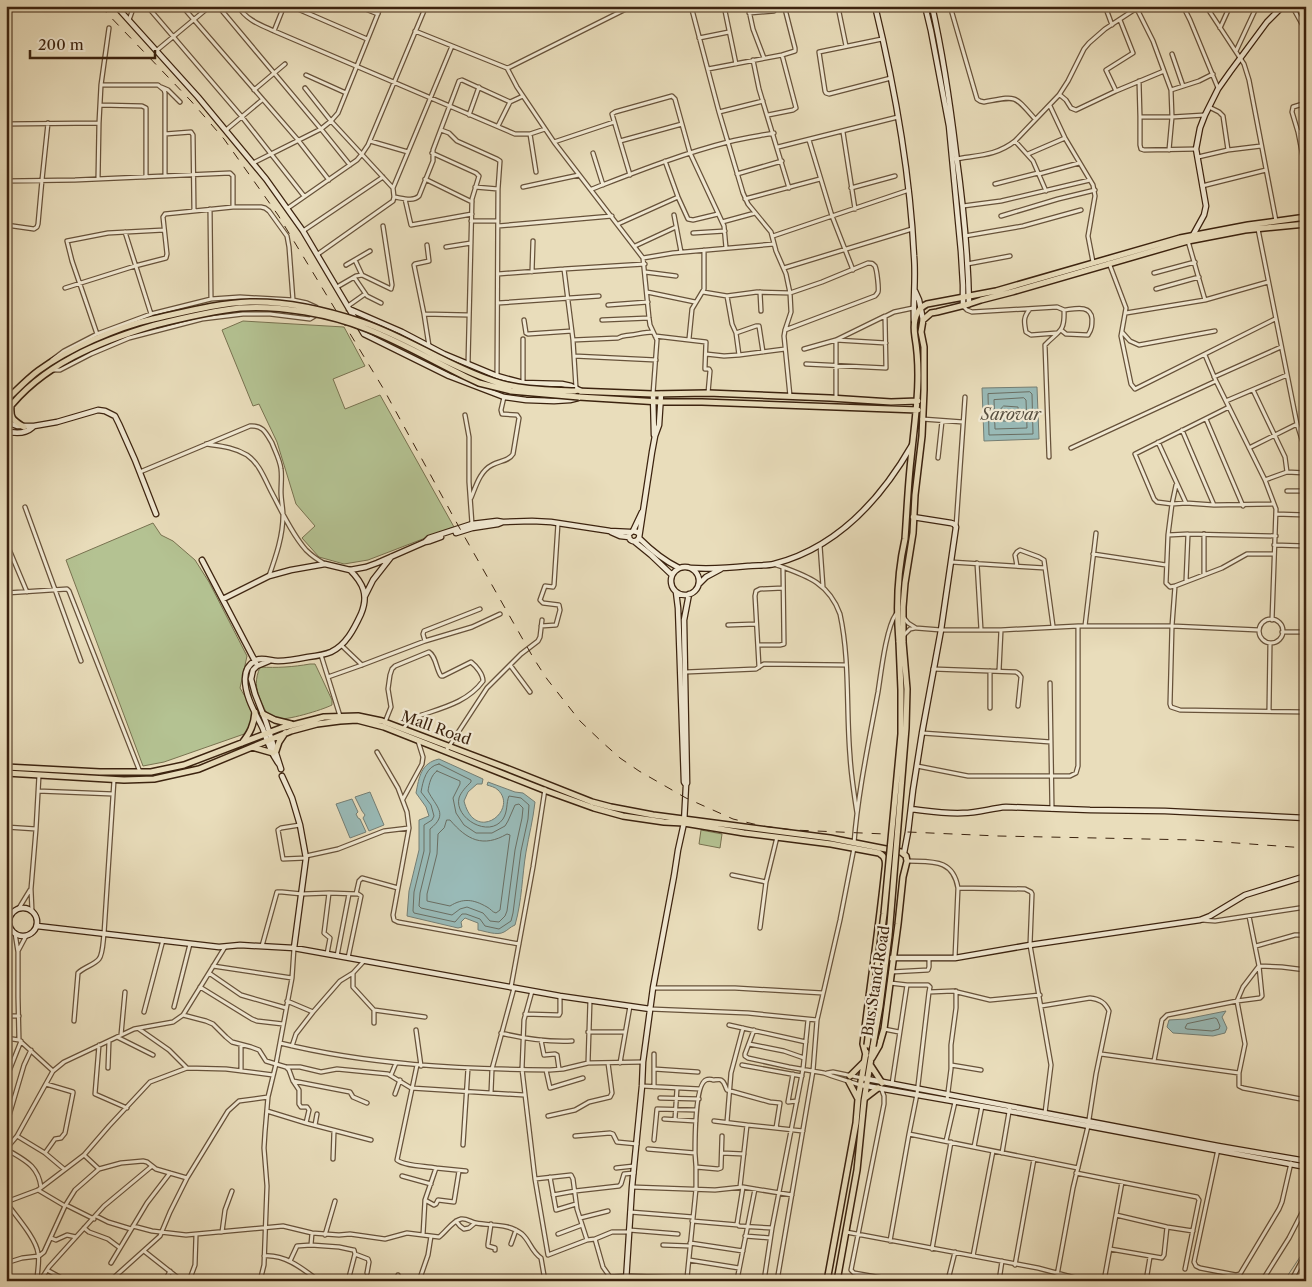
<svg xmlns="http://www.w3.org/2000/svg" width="1312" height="1287" viewBox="0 0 1312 1287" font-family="'Libre Caslon Text',serif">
	<rect width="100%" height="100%" fill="#e9ddbb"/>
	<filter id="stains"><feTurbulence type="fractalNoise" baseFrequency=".004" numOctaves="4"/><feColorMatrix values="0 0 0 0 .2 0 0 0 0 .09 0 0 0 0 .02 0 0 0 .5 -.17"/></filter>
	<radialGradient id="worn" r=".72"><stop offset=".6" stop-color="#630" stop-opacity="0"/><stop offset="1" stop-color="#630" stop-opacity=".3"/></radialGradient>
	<path fill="#b4c292" stroke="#787250" d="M243 321 344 327 365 366 333 379 345 409 380 395 454 527 368 560 344 564 319 557 302 538 315 526 296 504 277 442 259 404 253 406 222 330Z
		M153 523 161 535 173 541 195 560 209 582 247 656 240 688C252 709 257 709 247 733L164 762 143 766 66 560Z
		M310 664H315L317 668 332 700V705C322 710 286 721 275 719 266 716 264 707 261 701 255 687 255 680 260 667 277 668 293 667 310 664Z
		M701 830 722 834 720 848 699 844Z"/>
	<path fill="#99bab7" stroke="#747e74" d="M1037 387 1039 439 984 441 982 388Z
		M439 759 483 779 482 784H477L468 792 464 801C475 845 519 810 498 790 495 787 490 786 487 785L488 782 515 792 523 793 535 802C533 820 529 835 526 852 522 876 522 901 515 925 510 927 508 930 504 932 497 936 485 931 478 930V923L465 918 461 922 462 927 458 928 407 916 409 891 419 850V820L429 816 426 807 416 793C419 777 421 763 439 759Z
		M370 792 384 825 369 831 363 818 365 815 362 811 355 797Z
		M352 799 358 812 356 814 358 818 360 819 366 832 350 838 336 804Z
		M1226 1011 1222 1017 1227 1028 1225 1033 1213 1036 1173 1033 1167 1027 1169 1020 1186 1019Z"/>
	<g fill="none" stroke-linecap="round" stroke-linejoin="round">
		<path stroke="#6a6e63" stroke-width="1" d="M1030 392 1032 394 1033 434 989 435 988 394Z
			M1024 398 1026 400 1027 428 995 429 994 400Z
			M1004 406 1018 407 1019 421H1003L1001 409Z
			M439 764 471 780V782C466 787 461 792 459 798 454 818 489 839 503 819 508 811 506 803 509 796L521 798 529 805 528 819 521 851 513 913 511 921 499 929 485 926 480 919 466 914H462L455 922 414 913 413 911 414 892 424 851V825L432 820 434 816 431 805 421 792C423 781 426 766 439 764Z
			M437 771 460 781V784L453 798 456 813 464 825 476 833H492L505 826 508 821 515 805 519 804 523 808 522 818 515 850 507 911 505 916 499 922 490 921 483 913 467 907 460 909 452 915 421 908 419 906 420 893 430 852V829C449 814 436 807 428 791 429 784 431 775 437 771Z
			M447 820H450C467 840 483 848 507 834L510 835 500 910 496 913C492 912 491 909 487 907 473 899 463 898 450 906L427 901V894L437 854 438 834 444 828Z
			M1215 1018 1217 1019 1220 1026 1219 1029 1212 1031 1187 1029 1185 1028 1187 1024Z"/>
		<path stroke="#747e74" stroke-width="1" d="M1284 1281 1306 1248"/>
		<g stroke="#67523a" stroke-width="5.5">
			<path id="street" d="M147 6 242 117 304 196
				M182 6 298 140 329 180
				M218 6 321 129 350 165
				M238 6C246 20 261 25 274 31L515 134H530L545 129
				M291 6 367 39
				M358 6 378 14
				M691 6 719 112 743 193 748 204 771 232 776 251 786 274 790 293 791 312 785 330 784 336 790 396
				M724 6 736 64
				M748 6 753 29 764 58
				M950 6 977 99 980 101 984 102C1017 96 1013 94 1035 119
				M1105 6 1112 25
				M1183 6 1190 20 1218 88
				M1206 6 1244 64 1249 80 1276 221
				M1292 6 1302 24 1306 25
				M838 7 846 46
				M1137 9 1153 41 1171 90 1172 117 1169 150
				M749 13 774 11
				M129 20 134 6
				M1220 28 1230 6
				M274 31 284 6
				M415 31 507 68 510 67 632 6
				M699 38 729 32
				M882 39 819 52 825 91 826 93 829 94 891 78
				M156 51 209 7
				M1236 51 1257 6
				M1172 54 1183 86
				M753 60 759 89 789 188
				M507 68 517 87 554 142 643 258 649 318 650 325 657 340 653 394
				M708 69 782 55 795 51V48L785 9 790 6
				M306 75 346 93
				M1139 81 1140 117V145L1141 149 1144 150 1196 149
				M101 85H158L164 90 165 93V176
				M161 87 168 90 180 102
				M305 88 331 121 393 188
				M254 90 285 64
				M1171 90 1199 81 1213 74
				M1116 91 1106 70 1133 53 1120 20
				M1060 95 1066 100 1071 108 1076 110 1116 91 1164 71
				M1306 103 1293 107 1292 112 1298 132 1306 172
				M100 105 142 106 146 108V177
				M1050 106 1065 138 1093 185 1095 196 1088 236 1093 262
				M1209 107 1219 112 1223 116 1228 150
				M719 112 763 101
				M469 115 479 87
				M768 115 793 110 796 108 782 55
				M1140 117H1172L1205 115
				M6 124 99 123
				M498 126 510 102 523 96
				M226 130 262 100
				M441 130 449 133 457 141 497 159 500 161 498 189 497 376
				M843 132 855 209
				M1298 132 1306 131
				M165 134 191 132 193 135 194 211
				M530 134 536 172
				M809 140 832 216 853 270
				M370 141 408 152
				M620 141 682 124
				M1015 141 1033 161 1046 191
				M554 142 614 122
				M778 147 898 117
				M432 153 476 173 479 176 472 199 468 364
				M593 153 603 185
				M1028 154 1065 138
				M1198 157 1228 150 1261 146
				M955 159C978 155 996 156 1015 141L1059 95 1068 81 1084 49 1089 43 1105 29 1140 6
				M665 161 678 197 688 219 693 220 718 214
				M253 163 321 129 331 121 338 113 381 6
				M737 174 782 161
				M1039 174 1079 163
				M630 175 612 114 615 112 672 96 675 99 690 153 724 226 726 248
				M98 179 99 123 101 85 109 28
				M425 179 472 202
				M6 181 75 180 230 173 233 176V207
				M995 184 1038 173
				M1202 186 1266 170
				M475 187 498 189
				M523 187 579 175
				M851 188 895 176
				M592 189C636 172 681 154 728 142 743 138 758 136 774 133
				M394 197C402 198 413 202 419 196L433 161V150L459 81 462 80 510 102
				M405 199 411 225 472 214
				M745 199 820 179
				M963 206 1001 201 1090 180
				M288 208 357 160 362 154 368 145 426 6
				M210 209 211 299
				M674 215 681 252
				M1001 216 1058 199 1095 190
				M471 221H498
				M722 222 755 213
				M618 224 678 197
				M6 225 34 229 37 227 38 224 42 180 48 123
				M498 226 612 216
				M1258 229 1297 424 1304 446
				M303 231 383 177
				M693 233 725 231
				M773 236 909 190
				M965 236 1023 226 1081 210
				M427 245 429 261 415 264 414 265 424 314 429 346
				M635 246 676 227
				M446 247 471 243
				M318 254 393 201 394 197 393 188 452 46
				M643 258 673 253 774 244
				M355 260 362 275
				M1109 263 1126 308 1121 336 1131 384 1135 389 1275 319
				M967 264 1010 256
				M346 265 370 251
				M784 268 912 229
				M564 269 573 340 576 388
				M532 272 533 241
				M645 272 676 276
				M1154 273 1195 262
				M498 274 564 269 645 264
				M354 277 367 296 381 303
				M337 287 356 276 362 275 391 289 392 285 383 226
				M65 288 135 266 166 258 167 254 163 217 165 214 233 207H261L265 208 269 211 287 236 289 247 293 300
				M1156 289 1199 277
				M647 292 695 302
				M703 292 727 296 757 292 790 293 822 282 868 263C872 263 872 263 875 266 877 270 879 289 878 292 877 294 876 295 875 296L785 330
				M760 292 761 311
				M1205 300 1268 282
				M498 303 599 296
				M608 305 648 302
				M348 306 365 294
				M963 306 967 310 972 312 1057 307 1064 310C1065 333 1059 330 1045 345L1049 457
				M1030 309C1023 317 1024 322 1026 332L1031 335 1057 333
				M1126 313 1205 300 1188 241
				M424 314 468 315
				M886 316 894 312 913 308
				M524 320 526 333 528 334 572 331
				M602 320 649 318
				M1061 330 1066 334 1088 335C1092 329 1092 325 1092 319 1091 304 1074 309 1064 310
				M1122 332 1130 341 1139 345 1215 331
				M736 333 756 326H759L763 352
				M97 334 72 261 67 241 108 233 164 230
				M655 336 706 342 705 367V369H709L710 371 708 393
				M523 339V383
				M689 339 692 309 704 289V250
				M573 340 618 338C623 335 625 336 631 335 638 334 646 332 653 332
				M836 340V398
				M836 340 886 343
				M804 349 836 340 885 316 886 368 806 364
				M706 354 724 356 739 355 736 333 732 324 727 296
				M739 355 785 349
				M1205 355 1216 381 1265 480 1276 509 1272 620
				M574 356 656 360
				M52 360 64 351 97 334 151 314 125 232
				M52 370H60L91 354 129 338 202 319 243 314H270L310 319 315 316 316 307 307 303 293 300 240 297 211 299 151 314
				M1214 377 1281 347
				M1253 390 1285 457 1287 472
				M1226 401 1287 375
				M1229 407 1135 454 1154 499 1157 502 1172 504 1168 535 1166 583 1170 587 1175 586 1222 568 1247 554H1274
				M465 415 469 437V482L472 524
				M922 419 963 422
				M1206 419 1243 506
				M1182 430 1214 505
				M1158 442 1186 503 1214 505 1274 504
				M206 444C220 446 234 447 247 455 260 464 265 480 272 493 282 512 292 534 306 550 312 556 318 560 325 564
				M1071 448 1216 381
				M1249 448 1297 424
				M938 458 942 421
				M140 472 250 426C263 425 266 433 272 443 275 451 280 460 281 469 282 476 281 484 281 492 281 500 283 508 283 515 283 536 276 556 269 576
				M1265 480 1287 472 1306 473
				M1176 485 1172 504 1186 503
				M1287 491H1306
				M471 498C476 486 480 471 492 465 499 461 509 461 513 454L519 418 517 415 502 414 501 410 504 397
				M25 507 81 661
				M1276 514 1306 515
				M956 527 965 397
				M1204 534V574
				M1168 535 1188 534 1276 536
				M6 542 27 592
				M820 545 823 587
				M1274 545 1306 546
				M1093 554 1166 565
				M951 562 1045 568
				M977 563 981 630
				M774 564C804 575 828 581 840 614 850 660 846 709 850 756 851 775 854 794 857 813
				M1017 566 1015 555 1017 552 1020 550 1039 557 1044 560 1053 626
				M1186 581 1188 534
				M1175 586 1172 626 1170 704 1171 707 1180 710 1306 712
				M6 593 67 589 69 591 140 772
				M904 618 908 623 916 628 941 630H1001L1078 626H1172L1259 630
				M1259 631a12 12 0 1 1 24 0a12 12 0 1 1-24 0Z
				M728 625 756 624
				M541 626 556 625 560 610 559 605 543 603 540 600 545 586 553 587 554 585 558 523
				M1085 626 1096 533
				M1282 632H1306
				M904 635 910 629 915 628
				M425 641 423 634 424 631 480 609
				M341 645 362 665
				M758 645H780L784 644 783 568
				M321 655 340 716
				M510 665 530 692
				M759 667 755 596 756 591 760 589 783 588
				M933 669 1016 672 1019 674 1021 677 1018 706
				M999 671 1001 630
				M686 672 756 669 762 665 764 664 846 665
				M328 677 362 665 425 641 472 627 500 614
				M1050 683 1052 809
				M990 708V671
				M1269 710 1270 643
				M385 722 391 707 388 689 390 675 392 669 395 666 429 652C436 656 436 669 441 676H443L471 662C476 666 483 674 483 681 467 703 441 708 416 717L410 720 403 729
				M922 733 1051 742
				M446 751 487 688 521 654 538 641 540 637 542 620
				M377 752 398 788 407 812 409 828 393 915 394 920 398 922 519 944
				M917 766 968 776H1070L1076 773 1078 766V626
				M38 791 113 794
				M403 799 422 764 423 757 418 741
				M300 825 281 828 278 830 283 859 306 858
				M6 827 36 829
				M854 843C858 792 869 741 878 692 881 673 886 628 896 614
				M306 856 338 849 384 831 409 828
				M908 861C931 862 953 858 958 888L1025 889 1031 892 1032 894 1030 945 1051 1065 1045 1113
				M732 875 766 882
				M329 893 358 894 361 896 348 958
				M356 894 359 881 362 878 398 888
				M19 908 30 890
				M32 911 31 889 36 829 39 775
				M1201 920 1215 921 1306 907
				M760 928 766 882 777 837
				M15 933 18 952V997L19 1040
				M262 946 277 892H282L302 894 329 893 324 933 330 938 327 954
				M1256 946 1295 935H1300L1306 938
				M18 951 26 936
				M337 956 349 894
				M955 958 958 888
				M213 966 292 978
				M1306 970 1282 967 1259 966 1262 996 1260 998 1237 1001 1245 1044 1239 1073V1086L1243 1088 1306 1100
				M891 972 928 970 929 967V958
				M209 973 241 995 286 1008
				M353 973V987L374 1010V1023
				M890 983 907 985H928L930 987 929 992 953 991 990 1000 1040 995
				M200 987 252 1019 257 1021 283 1024
				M511 987 533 867 545 789
				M653 988H735L823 993
				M532 991 524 1020 522 1069 535 1179 548 1255 587 1240 595 1239 603 1267 610 1277 627 1276 758 1281
				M287 1001 313 1012
				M1041 1006 1090 998C1099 999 1105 1002 1109 1011L1096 1074 1088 1126 1073 1188 1056 1281
				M174 1007 190 944
				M650 1009 748 1013 817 1020 813 1071 777 1281
				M374 1010 425 1017
				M144 1012 163 940
				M525 1014 559 1015 560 1013V996
				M183 1015 206 1021 213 1024 226 1037 232 1042 251 1047 259 1050 266 1061 286 1067 289 1070 293 1081 299 1090V1104L301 1107H307L309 1110 306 1123 371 1140
				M6 1016H19
				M817 1020 840 920 854 848
				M74 1021 78 973C84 967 94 965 99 959 103 954 103 941 104 934L114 780
				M729 1025 806 1042
				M139 1029 169 1050 187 1068 226 1069 273 1075
				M884 1029 899 1032
				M416 1030 421 1066
				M754 1030 745 1054V1056L748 1058 789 1067 824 1073 832 1076 860 1085
				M588 1032H625
				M501 1033C525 1039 547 1042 572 1041
				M121 1035 125 992
				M117 1037 153 1055
				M6 1038 19 1040 53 1071
				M541 1040 544 1055 555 1054 557 1055 559 1069
				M280 1043C369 1065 459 1069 550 1070L563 1069 588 1063 643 1062
				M749 1044 784 1051 804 1058
				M99 1045 95 1094 127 1108
				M292 1046 296 1034 313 1012 340 981 353 973 364 961
				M654 1054V1087
				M1101 1054 1239 1073
				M1154 1061 1162 1020 1167 1015 1237 1001 1243 987 1259 966 1249 916
				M588 1063 590 1000
				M620 1063 630 1006
				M417 1065 397 1160C404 1166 426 1166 436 1168L425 1200 423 1235
				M742 1065 802 1076
				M951 1065 981 1070
				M287 1067H300L321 1072 337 1069 388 1074 411 1088 524 1095
				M108 1068 109 1041
				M654 1069 698 1072
				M546 1070 550 1088 583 1078
				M241 1071V1045
				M827 1073 833 1072 862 1078
				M793 1074 788 1102 797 1101
				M391 1075 396 1063
				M6 1079 21 1041
				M293 1081 350 1092 353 1097 367 1103
				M892 1084 907 985
				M642 1086 700 1089
				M881 1088 884 1096V1104L851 1270 854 1273 899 1281
				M491 1093 492 1069 514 988
				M395 1094 400 1080
				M660 1098 699 1099
				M947 1100 951 1069V1045L956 1008V991
				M267 1111 306 1123
				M548 1116 575 1110 589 1102 610 1097 612 1093 608 1063
				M664 1119 696 1121
				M675 1119 677 1088
				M714 1121 747 1125 740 1187
				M727 1122 731 1073 743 1028
				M315 1125 317 1114
				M747 1125 803 1131
				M6 1126 24 1065 31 1050
				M909 1134 917 1094 929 992
				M17 1136 45 1153 64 1169
				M575 1136 610 1133 613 1134 617 1142 637 1144
				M654 1140 657 1109 696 1110
				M946 1141 955 1102
				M463 1145 468 1068
				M974 1147 982 1106
				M6 1149 17 1136 53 1071 64 1062 134 1029 173 1022 183 1015 225 947
				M6 1149C24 1160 38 1165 41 1187
				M648 1149 695 1153 696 1167V1189L687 1278
				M1218 1149 1194 1262 1196 1266 1200 1268 1236 1275 1240 1274 1279 1209 1282 1202 1291 1163
				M45 1153 55 1139 61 1138 65 1133 73 1093V1092L46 1084
				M695 1153C695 1141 695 1084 706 1080 706 1079 713 1079 713 1080 715 1080 720 1079 721 1080 725 1082 725 1087 727 1090L770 1102 780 1103 776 1128
				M722 1153 744 1154
				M1002 1153 1010 1106
				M84 1155 99 1169 121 1163 143 1161 147 1162 156 1169 187 1178
				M333 1159 334 1131
				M696 1167 718 1169 721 1168 722 1136
				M436 1168 466 1171
				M616 1168 634 1166
				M1076 1173 1197 1197 1199 1200 1185 1269
				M402 1176 431 1184
				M550 1177 556 1210 576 1204
				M535 1179 571 1175 573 1179 577 1209 587 1240
				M1122 1182 1116 1215 1167 1227 1193 1231
				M632 1187 715 1190 743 1187 792 1195
				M743 1187 737 1224 739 1226 772 1228
				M553 1195 575 1191 619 1186 621 1184 624 1174 634 1173
				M425 1200 434 1205 436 1204 438 1200 454 1202 459 1171
				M6 1202 38 1190 84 1155 109 1126 150 1082 187 1068
				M6 1202C15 1215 36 1238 38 1253 40 1261 37 1272 37 1281
				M66 1205 94 1219
				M65 1206 75 1190 99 1169
				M630 1212 693 1217
				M96 1216 108 1222 131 1229
				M580 1218 608 1211
				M456 1221 460 1226 464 1229 469 1228 475 1223
				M692 1221 738 1225
				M491 1224 488 1244V1246L495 1248V1250
				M133 1226 152 1231 186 1235 283 1226 312 1233 339 1235 350 1234 385 1239 407 1233 431 1236 428 1255 419 1281
				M84 1228 89 1232 108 1239 120 1248
				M629 1230 678 1234
				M222 1232 225 1210 232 1191
				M846 1232 1038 1268 1087 1281
				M312 1233 311 1245 339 1247 353 1250H354L355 1254 368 1259 369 1262 367 1273
				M558 1234 582 1225
				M325 1235 335 1201
				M431 1236 439 1237C446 1232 452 1221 461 1219 466 1218 471 1222 476 1223 491 1226 508 1223 522 1234 530 1241 531 1251 541 1258L545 1281
				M745 1236 770 1238
				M51 1238 56 1240 67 1235 76 1237
				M595 1239 612 1232H629
				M890 1241 909 1134 1078 1168
				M690 1243 743 1251
				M511 1244 516 1230
				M663 1245 690 1246
				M932 1249 951 1142
				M1110 1249 1162 1258 1164 1255 1167 1227
				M144 1251 182 1281
				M264 1256C285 1254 303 1269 319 1281
				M973 1256 993 1151
				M689 1260 739 1268
				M290 1261 297 1246 311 1245
				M1301 1262 1306 1268
				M6 1263 22 1258 39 1256 44 1252 65 1206 38 1190
				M111 1263 147 1203 170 1173
				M1015 1265 1034 1159
				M47 1270 67 1281
				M949 1276 955 1252
				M318 1279 329 1278 340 1281
				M737 1280 755 1189
				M40 1281 49 1267 104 1206 152 1166
				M110 1281 160 1236 170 1212 187 1178 228 1111 239 1101 268 1097 276 1064 292 978 294 948
				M165 1281 170 1271
				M189 1281 195 1265 196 1235
				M260 1281 264 1265 267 1186 264 1148 265 1132 268 1097
				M348 1281 355 1254
				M397 1281 398 1275
				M499 1281 503 1278 544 1279
				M600 1281 610 1277
				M764 1281 772 1228 803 1069 808 1020
				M999 1281 1002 1261
				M1104 1281 1116 1215
				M1146 1281 1150 1257
				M1262 1281 1289 1238 1306 1205
				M1291 1281 1306 1253
				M1303 1281 1306 1271"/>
		</g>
		<g stroke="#3c230f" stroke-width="7">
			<path id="secondary" d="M116 6 198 97 266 179 303 231 364 334 449 376 504 397 526 400 554 401 570 400 578 398
				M875 6C895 88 910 172 914 256 916 278 913 299 914 321
				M925 6 931 31 949 126 961 252 963 285V306
				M932 6C943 55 950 103 956 153 963 203 968 254 969 304
				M1193 235 1204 215 1206 206 1196 149 1200 128 1205 115 1218 89 1230 72 1267 22 1283 6
				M915 291 919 300 923 320
				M349 309 402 332 444 354 497 376 523 383 562 384 571 386 581 391
				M653 394 654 435
				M6 422 17 426H34L57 422 98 410 105 411 115 416 119 424 135 460 156 514
				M6 431C16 434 25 434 33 427
				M633 531 642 512
				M611 532 620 536 629 537
				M456 533 472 528 498 524 503 522
				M639 534 637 532 633 531 629 534C628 541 635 544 639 538L652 452 655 436 659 425 661 394
				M639 538C651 550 663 560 679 568
				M425 542 430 541 441 537
				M635 542 651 555 672 575
				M202 560 256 663
				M671 581a14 14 0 1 1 28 0a14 14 0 1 1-28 0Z
				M691 568C710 569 729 568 748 566 756 565 766 566 774 564 836 548 881 499 912 445
				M699 584 706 577 721 569
				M365 596 373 580 391 557
				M223 599 269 576 291 570 325 564 350 570 366 567 377 563 425 542 429 538 472 524 497 521 503 522 532 521 551 522 610 531 630 532
				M269 661 257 666 253 670 251 679 255 694 266 722 281 769
				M279 764C271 754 267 741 263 729 256 714 245 697 245 679 245 671 249 664 256 660 263 657 271 661 278 661 288 661 298 659 308 657 316 656 324 655 331 652 346 645 354 629 361 614 369 595 363 583 350 570
				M282 776 292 798 300 825 306 858 294 948
				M686 785 687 783 684 620 689 594
				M911 809C928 811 946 814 963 813 978 813 992 808 1006 807L1090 810 1165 811 1306 818
				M904 853 908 832 913 790 922 733 941 630 956 527 954 524 951 523 913 517
				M9 922a14 14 0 1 1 28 0a14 14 0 1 1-28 0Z
				M37 926 219 947 240 945 294 948 560 996 650 1009
				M875 958H955L1030 945 1200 920 1210 916 1245 895 1306 876
				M862 1078 1218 1146 1306 1161
				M861 1085 1009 1111 1306 1167
				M626 1281 632 1187 642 1086 643 1062 653 988 674 876 678 850 684 823 686 785 684 782 678 608 676 592"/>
		</g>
		<g stroke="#3c230f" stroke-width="8">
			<path id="primary" d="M575 391 653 394 708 393 830 398 891 402 918 401
				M579 397 660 402H702L918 410
				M6 400C17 390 26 380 38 371 68 349 117 327 153 319
				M11 406C10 419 13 420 24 427
				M6 412C41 365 100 341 155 325
				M899 642C896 606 897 574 905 539 907 512 908 485 911 459 915 419 922 377 915 337 913 324 914 310 927 304L996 291 1180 238 1248 225 1306 217
				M903 642V607L905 583 913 533 915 495 922 436 924 390V347L921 332 923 320 931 313 937 312 969 304 981 300 1012 292 1188 241 1245 230 1306 224
				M263 714 275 720 291 724
				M242 743C250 733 254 725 255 712
				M252 747 273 753
				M276 751 279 742 285 733
				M6 767 100 772H151L184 765 281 728 324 717 358 716 382 721 506 768 592 802 611 807 653 815 830 838 901 852 906 856 907 861 903 877 898 924 884 1029 879 1046 872 1058
				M6 773 124 780 154 779 199 769 291 731 317 724 340 721 357 720 384 727 544 790 594 808 623 816 664 822 684 823 744 833 831 844 879 853C886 857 886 862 885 869 879 927 870 985 863 1044L866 1055
				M871 1066 882 1083
				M850 1076 864 1062
				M849 1082 858 1099
				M865 1098 878 1088
				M827 1281 856 1123 858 1099 866 1052
				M837 1281 857 1170 864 1101 873 1046"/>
		</g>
		<use href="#street" stroke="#f1e9d3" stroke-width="3"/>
		<use href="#secondary" stroke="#f1e9d3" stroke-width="4.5"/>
		<use href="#primary" stroke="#e9ddbb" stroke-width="5"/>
		<path stroke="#3c230f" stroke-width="1" stroke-dasharray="9 9" stroke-linecap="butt" d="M100 6 191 101 224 139 278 215 383 388 459 527 534 659 547 679 580 721 602 742 620 758 639 771 686 798 733 819 762 826 793 830 885 834 908 832 998 836 1195 840 1306 848"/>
		<g stroke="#3c230f" stroke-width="8" stroke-linecap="butt">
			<path id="primary-bridge" d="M153 319C185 312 217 303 250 302 287 301 326 310 362 322 407 337 447 366 493 381 519 390 548 390 575 391
				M155 325C183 318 211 311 240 308 279 305 331 314 367 329 401 342 433 361 466 377L479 383 511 391 579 397
				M867 1045 884 914 901 734V690L899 642
				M873 1046 880 1006 889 936 906 728 907 689 903 642"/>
		</g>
		<use href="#primary-bridge" stroke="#e9ddbb" stroke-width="5"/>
	</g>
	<g text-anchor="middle" stroke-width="4.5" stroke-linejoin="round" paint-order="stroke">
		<g font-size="15" fill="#3c230f" stroke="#f1e9d3">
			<text transform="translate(436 728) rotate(20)" y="5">Mall Road</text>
			<text transform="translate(876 981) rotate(-81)" y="5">Bus Stand Road</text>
		</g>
		<g font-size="16" font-style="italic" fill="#585041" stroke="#f1e9d3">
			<text x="1011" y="420">Sarovar</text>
		</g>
	</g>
	<rect width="1312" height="1287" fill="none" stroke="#e9ddbb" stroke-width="25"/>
	<rect x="8" y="8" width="1297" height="1272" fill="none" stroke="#3c230f" stroke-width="2.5"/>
	<rect x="12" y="12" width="1287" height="1262" fill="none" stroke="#3c230f"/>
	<path d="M30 50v8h125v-8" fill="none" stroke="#3c230f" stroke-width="2.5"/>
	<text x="38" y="50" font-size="15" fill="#3c230f" stroke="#f1e9d3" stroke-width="4" paint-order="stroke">200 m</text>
	<rect width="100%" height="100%" filter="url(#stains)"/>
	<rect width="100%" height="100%" fill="url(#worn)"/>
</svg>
